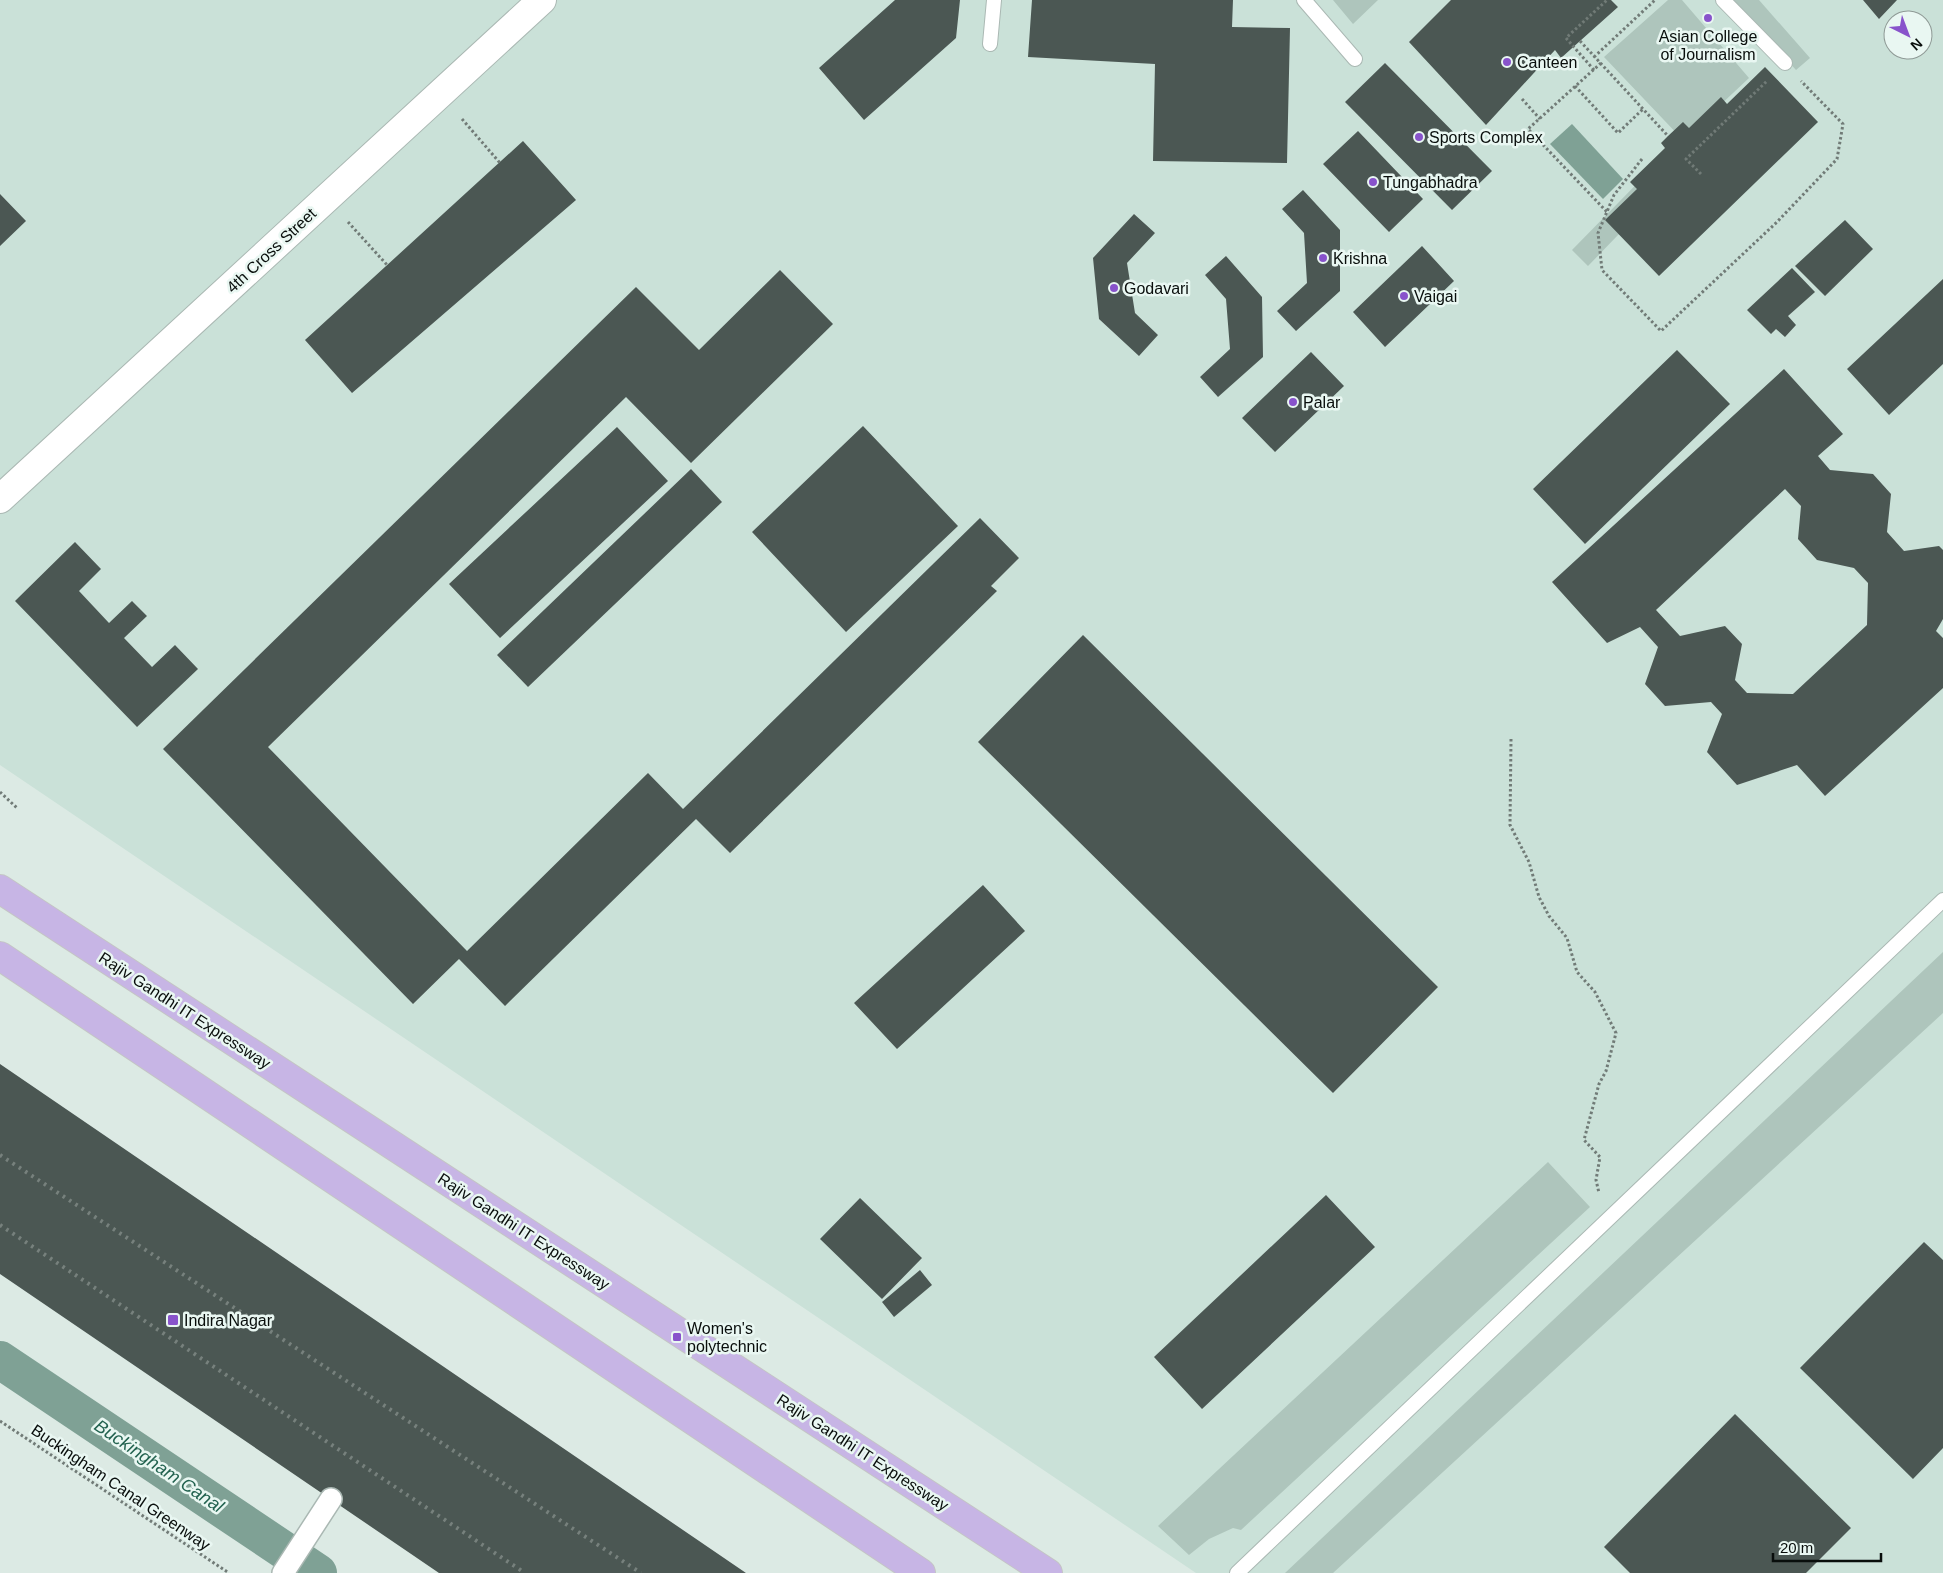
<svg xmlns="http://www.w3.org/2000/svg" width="1943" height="1573" viewBox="0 0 1943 1573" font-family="Helvetica,sans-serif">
	<rect width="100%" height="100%" fill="#dceae4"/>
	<path fill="#cae1d8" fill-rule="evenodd" d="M0 0H1943V1573H1196L0 765ZM1893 20H1923V50H1893Z"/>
	<path fill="#aec5bc" d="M1333 0H1378L1353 24Z
		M1668 0H1682L1749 78 1683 140 1604 57Z
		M1732 0H1759L1810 58 1796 70Z
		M1666 154 1681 170 1588 266 1572 250Z
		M1943 952V1013L1333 1573H1285Z
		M1548 1162 1590 1207 1241 1530 1233 1528 1209 1539 1189 1555 1158 1526Z"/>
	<path fill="#7fa195" d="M1572 124 1623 179 1603 199 1550 144Z"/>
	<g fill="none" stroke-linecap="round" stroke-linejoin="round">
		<path stroke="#7fa195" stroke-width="38" d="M0 1360 318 1573"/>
	</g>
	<path fill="#4b5753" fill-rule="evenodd" d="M895 0H960L956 38 864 120 819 68Z
		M1032 0H1233L1232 27 1290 28 1287 163 1153 161 1155 64 1028 57Z
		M1451 0H1611L1618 7 1561 58 1555 50 1486 125 1409 42Z
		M1863 0H1897L1879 19Z
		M1385 63 1492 171 1452 210 1345 102Z
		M1765 67 1818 122 1659 276 1605 220 1637 189 1630 182 1665 148 1661 143 1668 136 1683 122 1689 128 1721 97 1727 104Z
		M1358 131 1423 199 1389 232 1323 164Z
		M523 141 576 200 352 393 305 340Z
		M1303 190 1340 230V291L1296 331 1277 311 1307 283 1304 233 1282 209Z
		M0 194 26 221 0 246Z
		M1134 214 1155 233 1127 263 1135 313 1158 335 1139 356 1099 319 1093 258Z
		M1845 220 1873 249 1825 296 1795 266Z
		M1422 246 1454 281 1385 347 1353 312Z
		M1226 256 1262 297 1263 357 1218 397 1200 377 1230 349 1226 299 1205 275Z
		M1792 268 1815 292 1788 316 1796 325 1785 337 1776 329 1771 334 1747 310Z
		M780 270 833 324 691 463 626 397 268 747 467 951 648 773 683 809 980 518 1019 558 991 586 997 591 730 853 696 819 505 1006 459 959 413 1004 163 749 636 287 699 350Z
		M1943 279V364L1889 415 1847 369Z
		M1677 350 1730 404 1585 544 1533 489Z
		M1311 352 1344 386 1275 452 1242 418Z
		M1784 369 1843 434 1818 456 1830 470 1873 474 1891 494 1887 532 1904 551 1939 546 1943 550V619L1936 631 1943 638V688L1825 796 1797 765 1737 785 1707 752 1722 714 1711 702 1665 706 1645 684 1658 647 1640 627 1607 643 1552 582ZM1785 489 1801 506 1798 539 1817 560 1854 568 1868 583 1867 625 1793 694 1747 693 1735 680 1742 644 1725 626 1680 636 1656 610Z
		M863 426 958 526 846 632 752 532Z
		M617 427 668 481 500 638 449 584Z
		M691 469 722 502 528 687 497 655Z
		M75 542 101 569 79 591 109 623 132 601 147 616 124 638 152 667 175 645 198 669 137 727 15 601Z
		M1083 635 1438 987 1333 1093 978 742Z
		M983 885 1025 931 897 1049 854 1003Z
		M0 1064 746 1573H439L0 1274Z
		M1326 1195 1375 1247 1202 1409 1154 1357Z
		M860 1198 922 1258 882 1299 820 1239Z
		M1924 1242 1943 1260V1448L1913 1479 1800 1368Z
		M920 1270 932 1285 894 1317 882 1302Z
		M1735 1414 1851 1528 1806 1573H1630L1604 1547Z"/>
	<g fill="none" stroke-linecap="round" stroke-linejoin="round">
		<g stroke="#aab8b3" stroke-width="16">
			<path id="service" d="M1304 0 1355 59
				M1723 0 1785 63
				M990 44 994 0
				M1237 1573 1943 900"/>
		</g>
		<g stroke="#aab8b3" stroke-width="24">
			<path id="pedestrian" d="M283 1573 331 1499"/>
		</g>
		<g stroke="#aab8b3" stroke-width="30">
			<path id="tertiary" d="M0 499 542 0"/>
		</g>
		<g stroke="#c4c5c5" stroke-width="30">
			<path id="primary" d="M0 889 1048 1573
				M0 956 921 1573"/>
		</g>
		<path stroke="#717b77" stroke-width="3" stroke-dasharray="2.5 2.5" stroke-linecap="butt" d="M1580 41 1668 136
			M1594 57 1655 0
			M1601 63 1528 129 1607 212
			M1594 70 1566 38 1607 0
			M1575 86 1618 133 1643 109
			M1522 99 1540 119
			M462 119 500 163
			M1642 159 1614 195 1598 233 1602 270 1661 331 1777 222 1837 159 1843 124 1801 81
			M1701 174 1686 159 1767 81
			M348 222 388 266
			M1511 739 1510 825 1529 862 1539 897 1549 916 1567 938 1577 972 1595 992 1616 1033 1606 1071 1599 1084 1584 1140 1600 1157 1596 1180 1599 1193
			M0 792 17 808
			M0 1421 229 1573"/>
		<use href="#service" stroke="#fff" stroke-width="14"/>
		<use href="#pedestrian" stroke="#fff" stroke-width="21"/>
		<use href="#tertiary" stroke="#fff" stroke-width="28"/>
		<use href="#primary" stroke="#c7b5e5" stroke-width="28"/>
		<path stroke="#77817d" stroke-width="4" stroke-dasharray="2.5 5" stroke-linecap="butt" d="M0 1155 641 1573
			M0 1225 525 1573"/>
	</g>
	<g fill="#8853cb" stroke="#e9f7f2" stroke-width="2">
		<circle cx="1708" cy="18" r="5"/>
		<circle cx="1507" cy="62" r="5"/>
		<circle cx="1419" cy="137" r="5"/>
		<circle cx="1373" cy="182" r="5"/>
		<circle cx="1323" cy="258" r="5"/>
		<circle cx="1114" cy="288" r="5"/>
		<circle cx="1404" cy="296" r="5"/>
		<circle cx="1293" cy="402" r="5"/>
		<rect x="167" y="1314" width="12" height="12" rx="2.5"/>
		<rect x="672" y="1332" width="10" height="10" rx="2.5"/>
	</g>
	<g text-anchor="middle" stroke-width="5" stroke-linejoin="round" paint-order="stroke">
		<g font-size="16" fill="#090e0c" stroke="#e9f7f2" text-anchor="start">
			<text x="1708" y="42" text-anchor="middle">Asian College<tspan x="1708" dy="18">of Journalism</tspan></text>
			<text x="1517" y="68">Canteen</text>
			<text x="1429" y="143">Sports Complex</text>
			<text x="1383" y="188">Tungabhadra</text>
			<text x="1333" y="264">Krishna</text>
			<text x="1124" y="294">Godavari</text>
			<text x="1414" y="302">Vaigai</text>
			<text x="1303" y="408">Palar</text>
			<text x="184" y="1326">Indira Nagar</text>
			<text x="687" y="1334">Women's<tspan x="687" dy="18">polytechnic</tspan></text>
		</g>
		<g font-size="16" fill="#090e0c" stroke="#e9f7f2">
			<text transform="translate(271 250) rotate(-43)" y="6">4th Cross Street</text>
			<text transform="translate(185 1010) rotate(33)" y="6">Rajiv Gandhi IT Expressway</text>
			<text transform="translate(524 1231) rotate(33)" y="6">Rajiv Gandhi IT Expressway</text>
			<text transform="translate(863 1452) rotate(33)" y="6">Rajiv Gandhi IT Expressway</text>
			<text transform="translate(121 1487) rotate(34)" y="6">Buckingham Canal Greenway</text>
		</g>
		<g font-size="18" font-style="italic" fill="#236350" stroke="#e9f7f2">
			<text transform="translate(159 1466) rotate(34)" y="6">Buckingham Canal</text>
		</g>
	</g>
	<g transform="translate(1908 35) rotate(138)"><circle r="24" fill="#e9f7f2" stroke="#8f9a96"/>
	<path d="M0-4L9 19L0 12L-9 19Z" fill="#8853cb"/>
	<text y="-8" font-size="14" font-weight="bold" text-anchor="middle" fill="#090e0c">N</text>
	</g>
	<path d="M1773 1553v8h108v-8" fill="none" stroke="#090e0c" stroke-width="2.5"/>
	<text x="1780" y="1553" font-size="15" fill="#090e0c" stroke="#e9f7f2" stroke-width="4" paint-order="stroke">20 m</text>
</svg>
